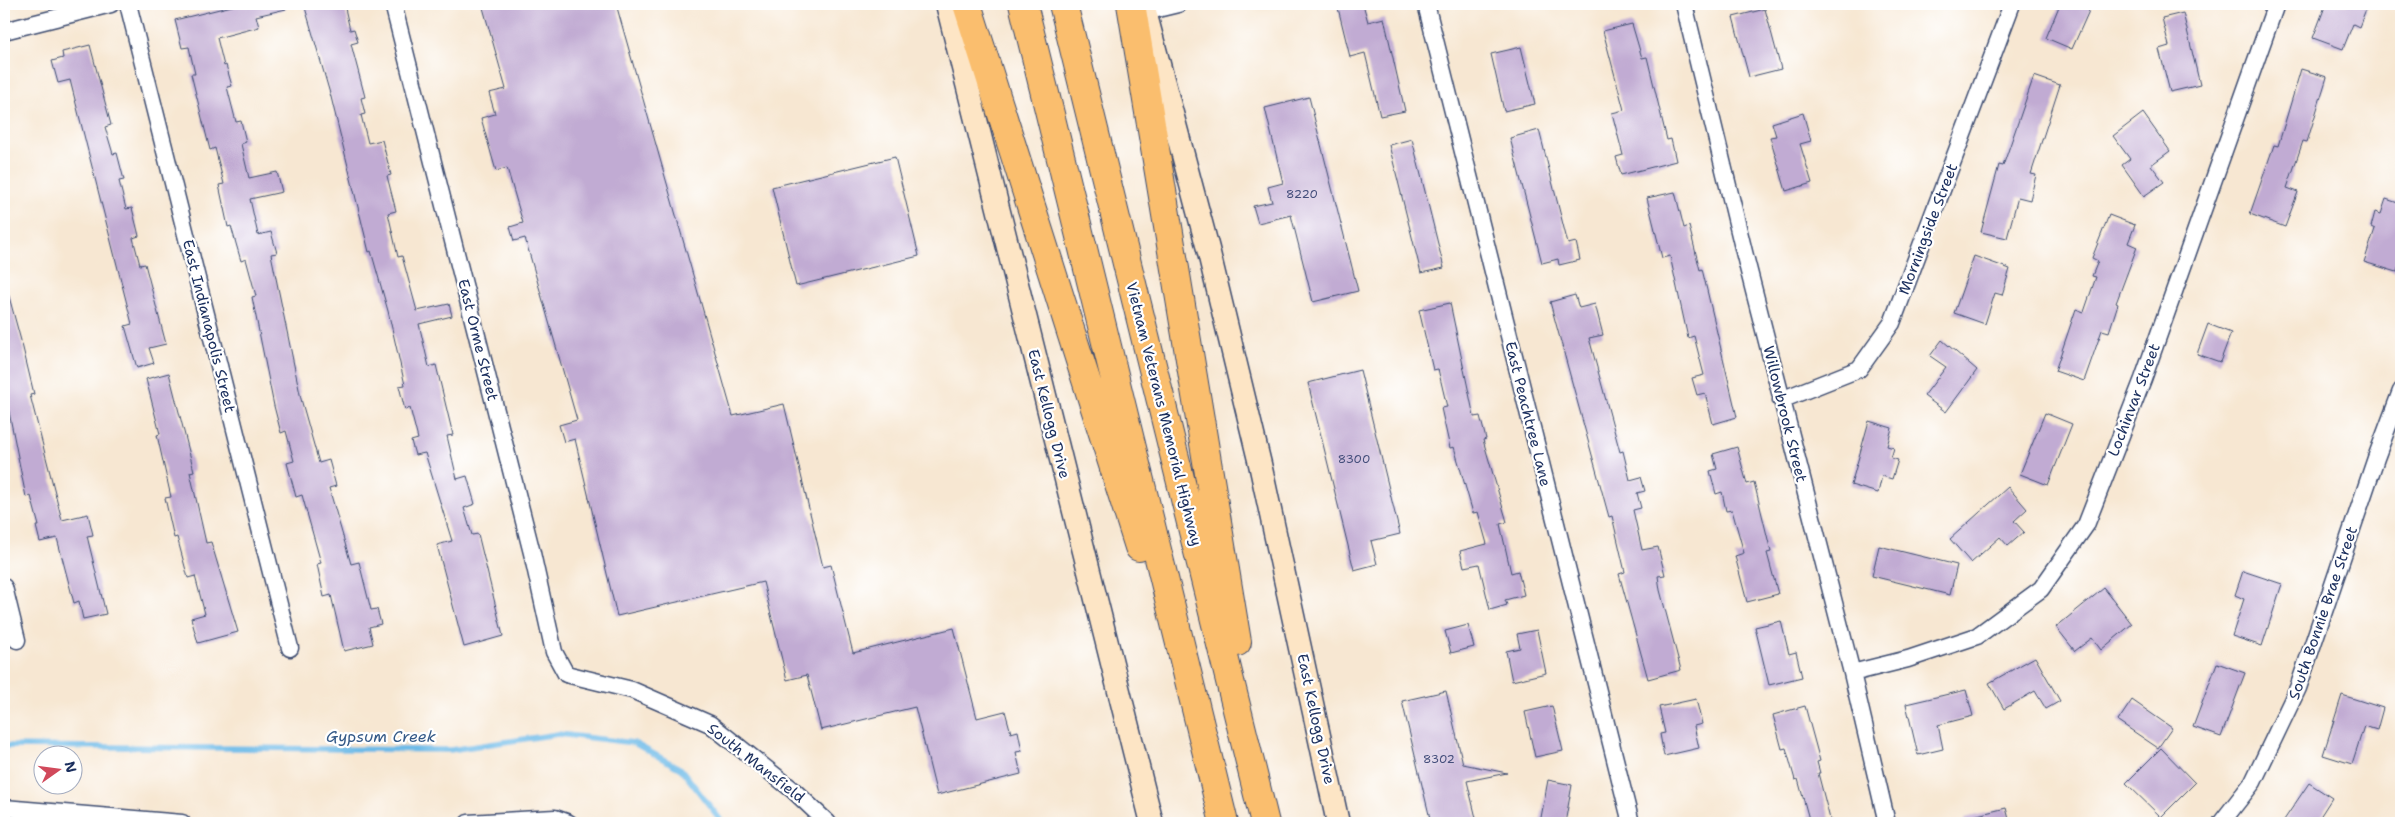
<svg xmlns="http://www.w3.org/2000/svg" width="2405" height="827" viewBox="0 0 2405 827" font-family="'Shantell Sans',sans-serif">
	<rect width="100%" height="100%" fill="#fff"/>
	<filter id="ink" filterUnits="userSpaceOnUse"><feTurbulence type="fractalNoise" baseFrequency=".02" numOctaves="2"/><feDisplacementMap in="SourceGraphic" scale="10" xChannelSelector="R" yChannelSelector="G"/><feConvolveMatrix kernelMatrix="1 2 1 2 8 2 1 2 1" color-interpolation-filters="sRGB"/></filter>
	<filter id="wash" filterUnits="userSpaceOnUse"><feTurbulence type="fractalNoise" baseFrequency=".0096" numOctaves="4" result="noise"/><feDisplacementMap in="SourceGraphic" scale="20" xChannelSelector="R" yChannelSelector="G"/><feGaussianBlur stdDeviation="1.12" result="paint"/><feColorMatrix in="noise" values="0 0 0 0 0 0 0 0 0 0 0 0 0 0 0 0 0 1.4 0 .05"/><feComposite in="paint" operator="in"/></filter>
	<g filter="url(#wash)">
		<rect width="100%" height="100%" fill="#f7e7d2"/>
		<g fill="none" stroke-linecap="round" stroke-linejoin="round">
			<path stroke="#6ebbe8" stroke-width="5.5" d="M4 746 450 750 558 734 634 743 681 769 723 823"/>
		</g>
		<g id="blocks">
			<path fill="#c1abd3" d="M240 4H285L286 9 256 16 259 27 217 38 224 66 226 65 232 86 227 87 236 122 241 121 246 142 241 144 249 178 277 172 282 192 250 199 258 235 271 232 277 253 271 254 301 399 319 463 329 460 336 486 329 488 351 564 359 562 371 610 377 609 381 624 369 627 373 644 344 651 331 595 324 597 317 564 321 563 302 495 296 497 287 463 294 461 286 431 281 433 274 406 252 297 256 296 246 259 241 261 231 226 228 227 219 185 224 184 215 148 210 150 191 74H195L189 47 182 48 175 20Z
				M304 4H344L350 30 354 29 358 42 351 44 365 97 361 98 365 114 361 115 368 143 382 140 391 175 387 176 396 211 388 213 398 257 402 256 417 311 449 304 452 316 419 324 429 367 436 365 453 435 447 436 457 479 467 476 475 504 464 508 472 535 478 534 503 636 464 647 437 545 452 541 425 453 415 455 411 441 418 439 410 408 405 410 399 386 405 385 388 311 371 251 369 252 331 97Z
				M482 4H616L733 416 784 404 823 567 831 565 853 653 954 628 977 718 1005 711 1011 733 1018 731 1022 751 1016 752 1021 774 937 795 915 707 821 730 807 675 787 680 763 582 617 616 575 439 564 442 559 425 577 420 525 238 514 241 510 227 523 223 507 168 496 171 481 118 495 114 489 93 506 89Z
				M1355 4H1363L1368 22 1384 18 1405 111 1380 116 1365 53 1350 57 1338 8Z
				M2060 4H2092L2072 49 2046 38Z
				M2326 4H2368L2359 27 2353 24 2343 49 2313 38Z
				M1765 9 1781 69 1749 77 1733 17Z
				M2183 13 2200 85 2170 92 2159 49 2169 46 2162 18Z
				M1632 24 1642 58 1647 57 1667 140 1671 139 1676 161 1621 175 1616 157 1623 155 1612 113 1624 110 1603 31Z
				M90 45 111 125 105 127 113 154 117 153 124 180 119 181 126 209 132 208 139 236 133 238 140 265 145 264 166 344 149 348 154 363 137 368 125 326 132 324 70 80 58 83 52 61 63 58 62 52Z
				M1521 47 1535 104 1504 111 1491 54Z
				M2301 69 2327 77 2307 142 2303 141 2287 188 2298 192 2285 227 2250 214 2274 145 2278 146Z
				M2034 76 2060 85 2031 174 2036 175 2030 200 2018 197 2007 238 1981 232 1999 165 2003 166Z
				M1309 97 1358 291 1313 302 1291 215 1258 223 1253 206 1272 202 1268 187 1283 183 1265 108Z
				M1803 113 1811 141 1800 144 1812 183 1786 191 1770 137 1776 136 1772 123Z
				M2143 113 2170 151 2151 165 2164 182 2144 196 2122 165 2130 159 2113 136Z
				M1539 130 1568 244 1576 242 1580 260 1559 265 1558 259 1542 263 1510 138Z
				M1412 139 1444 268 1421 273 1389 145Z
				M895 157 919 256 796 286 772 187Z
				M1675 192 1684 228 1689 226 1700 270 1702 269 1737 417 1713 424 1705 393 1697 395 1692 378 1704 375 1694 336 1688 338 1670 256 1662 258 1647 198Z
				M2386 199 2401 204V258L2397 272 2364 262 2375 229 2371 227 2375 212 2381 214Z
				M2109 215 2135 225 2128 243 2137 247 2116 303 2118 304 2109 332 2102 330 2084 381 2055 371 2076 309 2084 312 2096 277 2092 276 2098 261 2092 258Z
				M1974 256 2010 269 2002 295 1995 293 1985 324 1954 313Z
				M4 293H8L23 348 34 394 30 395 62 520 88 514 93 535 87 536 106 614 83 619 79 601 74 603 57 538 40 542 36 526H39L31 496 26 497 4 387Z
				M1575 295 1579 308 1595 304 1603 335 1589 338 1620 452 1623 451 1630 480 1641 477 1645 491 1637 493 1641 508 1633 510 1642 550 1658 547 1665 575 1658 576 1660 590 1681 670 1648 679 1619 574 1625 572 1612 516 1609 517 1550 302Z
				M1450 303 1474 417 1480 416 1486 439 1483 440 1507 522 1500 524 1511 573 1518 571 1524 595 1505 600 1507 605 1490 610 1479 564 1464 567 1460 551 1487 544 1478 512 1473 513 1454 447 1450 448 1441 408 1447 407 1438 369 1433 370 1419 310Z
				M2208 324 2231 333 2220 362 2197 354Z
				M1942 340 1977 370 1946 412 1924 396 1946 367 1930 356Z
				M1360 370 1400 534 1371 541 1377 564 1354 570 1308 383Z
				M169 373 194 471 190 472 206 543 211 542 238 632 198 643 191 618 205 614 195 576 188 578 177 537 174 538 165 498 171 497 157 435 160 434 146 379Z
				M2045 413 2072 424 2048 485 2020 474Z
				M1869 421 1892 428 1887 446 1894 448 1891 458 1898 460 1892 479 1882 476 1878 493 1851 485Z
				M1737 447 1747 484 1754 482 1771 552 1767 553 1778 594 1747 602 1735 556 1744 553 1732 510 1726 511 1722 492 1716 494 1710 471 1717 469 1713 454Z
				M2008 487 2027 509 2014 521 2024 532 2008 546 2000 537 1971 563 1950 539Z
				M1879 546 1957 565 1950 595 1872 576Z
				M2243 571 2282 584 2262 646 2232 636 2244 599 2235 595Z
				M2104 588 2132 624 2101 650 2092 638 2075 651 2056 627Z
				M1781 621 1789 654 1796 652 1802 677 1769 685 1755 627Z
				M1468 625 1474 647 1451 653 1445 631Z
				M1537 630 1546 673 1512 681 1506 651 1520 648 1517 634Z
				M2035 657 2060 701 2046 709 2035 691 2004 709 1989 683Z
				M2217 663 2245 673 2221 737 2193 727Z
				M1966 690 1973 716 1938 725 1943 749 1918 755 1906 704Z
				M1446 691 1463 764 1507 773 1467 781 1476 818 1452 823H1431L1402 701Z
				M2342 695 2383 708 2377 730 2364 726 2352 764 2323 755Z
				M1696 699 1702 724 1694 726 1699 748 1664 756 1660 734 1665 733 1659 707Z
				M2132 700 2172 728 2158 748 2118 721Z
				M1552 706 1563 751 1535 757 1525 712Z
				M1805 706 1820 761 1817 762 1820 773H1818L1831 823H1810L1798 779 1795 780 1786 748 1782 749 1773 715Z
				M2161 748 2195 783 2161 817 2126 783Z
				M1548 780 1572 785 1565 823H1540Z
				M2309 783 2332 798 2316 823H2282Z
				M2006 808 2010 823H1966L1965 818Z"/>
		</g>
	</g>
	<g filter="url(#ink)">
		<use href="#blocks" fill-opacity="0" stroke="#3c4b6f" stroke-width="1"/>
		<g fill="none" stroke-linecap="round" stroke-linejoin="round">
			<g stroke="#3c4b6f" stroke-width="19">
				<path id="street" d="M128 4 290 648
					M393 4 532 553 554 652 566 674 632 690 710 724 793 790 828 823
					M1426 4 1631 823
					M1684 4 1744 252 1852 673 1887 823
					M1145 12 1178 4
					M4 31 111 4
					M1781 400 1859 369 1892 323 2012 4
					M4 587 17 640
					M1852 673 1908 659 1977 636 2041 589 2086 525 2143 379 2276 4
					M4 808 182 823
					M468 823 555 818 569 823
					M2221 823 2253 782 2298 688 2376 458 2401 391"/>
			</g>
			<g stroke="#3c4b6f" stroke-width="25">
				<path id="secondary" d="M947 4 1152 823
					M1143 4 1208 249 1260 464 1338 823"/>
			</g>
			<g stroke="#3c4b6f" stroke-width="30">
				<path id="highway" d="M967 4 1139 547
					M1023 4 1224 823
					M1063 4 1265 823
					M1131 4 1237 642"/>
			</g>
			<use href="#street" stroke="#fff" stroke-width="16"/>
			<use href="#secondary" stroke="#fde5c5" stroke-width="22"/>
			<use href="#highway" stroke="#fabe6e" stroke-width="28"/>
		</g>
	</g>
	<g text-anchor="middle" stroke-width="4.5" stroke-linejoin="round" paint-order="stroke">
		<g font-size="12" fill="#444e7b">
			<text x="1302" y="198">8220</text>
			<text x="1354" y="463">8300</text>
			<text x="1439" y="763">8302</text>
		</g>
		<g font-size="15" fill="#1b2f5e" stroke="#fff">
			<text transform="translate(1928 229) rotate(-69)" y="5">Morningside Street</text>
			<text transform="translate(209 326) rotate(76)" y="5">East Indianapolis Street</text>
			<text transform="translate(478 340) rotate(76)" y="5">East Orme Street</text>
			<text transform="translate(2134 400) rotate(-69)" y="5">Lochinvar Street</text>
			<text transform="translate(1049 414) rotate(76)" y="5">East Kellogg Drive</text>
			<text transform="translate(1164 414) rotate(76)" y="5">Vietnam Veterans Memorial Highway</text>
			<text transform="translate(1528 414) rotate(76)" y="5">East Peachtree Lane</text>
			<text transform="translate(1785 414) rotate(76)" y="5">Willowbrook Street</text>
			<text transform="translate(2323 613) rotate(-71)" y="5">South Bonnie Brae Street</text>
			<text transform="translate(1316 719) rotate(78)" y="5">East Kellogg Drive</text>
			<text transform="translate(756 763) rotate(38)" y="5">South Mansfield</text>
		</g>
		<g font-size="16" font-style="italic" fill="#345987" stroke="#fff">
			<text x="381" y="742">Gypsum Creek</text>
		</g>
	</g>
	<rect width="2405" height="827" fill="none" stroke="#fff" stroke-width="20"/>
	<g transform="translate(58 770) rotate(76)"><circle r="24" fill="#ffffff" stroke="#a4acbf"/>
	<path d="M0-4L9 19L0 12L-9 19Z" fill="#d1495b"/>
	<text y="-8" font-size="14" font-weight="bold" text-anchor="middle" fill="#1b2f5e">N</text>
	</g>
</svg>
